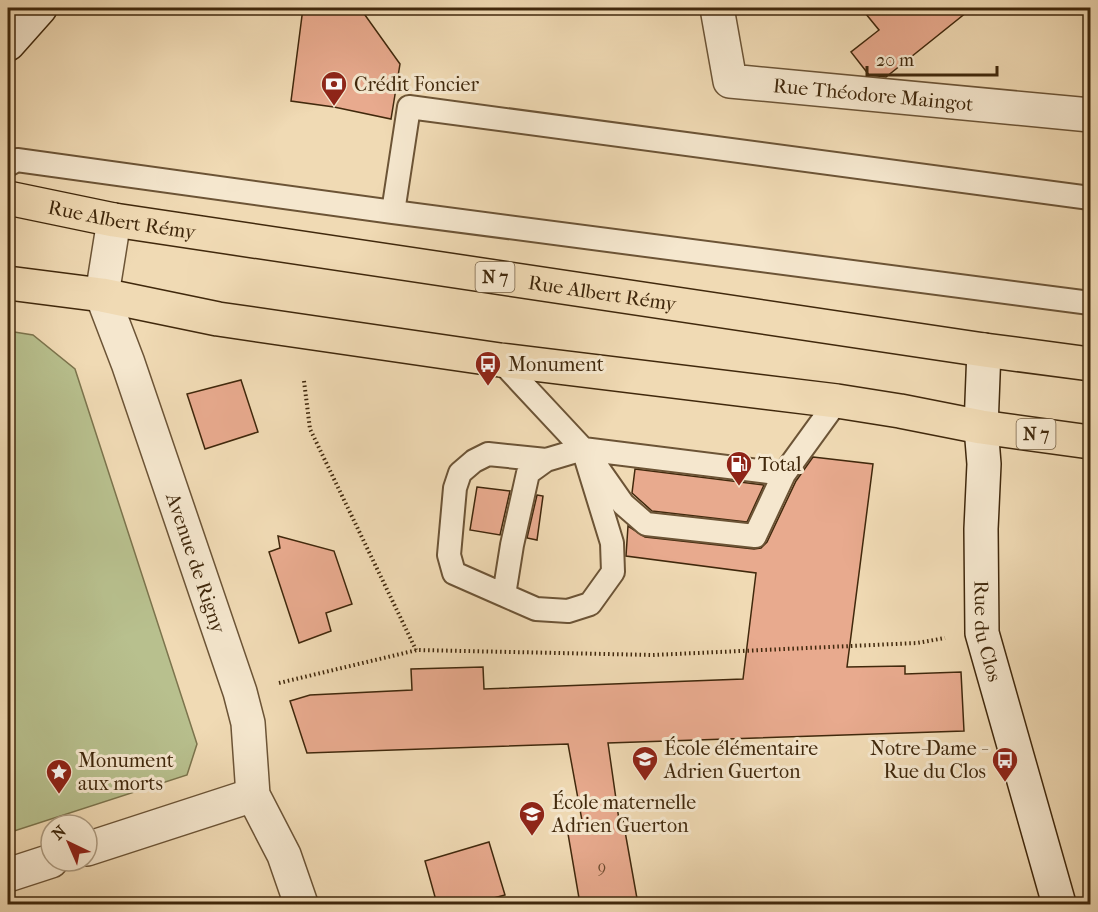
<svg xmlns="http://www.w3.org/2000/svg" width="1098" height="912" viewBox="0 0 1098 912" font-family="'IM FELL French Canon',serif">
	<rect width="100%" height="100%" fill="#f0dab4"/>
	<filter id="stains"><feTurbulence type="fractalNoise" baseFrequency=".00333" numOctaves="4"/><feColorMatrix values="0 0 0 0 .2 0 0 0 0 .09 0 0 0 0 .02 0 0 0 .5 -.17"/></filter>
	<radialGradient id="worn" r=".72"><stop offset=".6" stop-color="#630" stop-opacity="0"/><stop offset="1" stop-color="#630" stop-opacity=".3"/></radialGradient>
	<path fill="#b8c08e" stroke="#7c744d" stroke-width="1.5" d="M8 331 33 335 75 369 197 744 187 775 8 833Z"/>
	<path fill="#e8aa8e" stroke="#40280c" stroke-width="1.5" d="M303 8H360L400 64 391 119 334 107 291 101Z
		M861 8H972L886 77 869 75 851 52 879 30Z
		M241 380 258 432 205 449 187 394Z
		M813 457 873 464 847 667 905 666V674L961 672 964 731 608 743 619 820H623L638 904H580L567 828 583 826 568 744 307 753 290 701 310 695 412 690 411 669 483 667 484 689 743 679 756 573 626 556 628 526 645 537 754 549 761 548 767 542 796 481Z
		M635 469 764 485 747 522 652 511 632 493Z
		M477 487 510 491 500 535 470 530Z
		M537 495 543 496 537 540 527 538Z
		M278 536 334 551 352 604 326 613 331 631 299 643 269 552 280 548Z
		M489 842 505 895 471 904H437L425 861Z"/>
	<g fill="none" stroke-linecap="round" stroke-linejoin="round">
		<g stroke="#6c5436" stroke-width="26">
			<path id="lane" d="M8 165 17 160 393 212
				M1090 198 409 107 393 212 1090 303
				M500 360 583 449 784 474 837 401
				M583 449 612 543 613 572 590 604 568 611 536 609 504 595 512 545 528 473 546 460Z
				M595 464 623 504 646 524 755 536 784 474
				M504 595 454 573 449 555 455 488 460 473 474 461 488 454 546 460"/>
		</g>
		<g stroke="#6c5436" stroke-width="36">
			<g id="street">
				<path id="s1" d="M717 8 730 81 1090 115"/>
				<path id="s2" d="M114 220 102 295 128 363 240 692 248 723 253 795 284 855 301 904"/>
				<path d="M87 849 253 795"/>
				<path d="M8 875 51 861"/>
			</g>
		</g>
		<g stroke="#40280c" stroke-width="36">
			<g id="secondary">
				<path d="M8 44 40 8"/>
				<path id="s3" d="M984 350 981 427 984 464 981 529 982 633 1059 904"/>
			</g>
		</g>
		<g stroke="#40280c" stroke-width="36">
			<g id="primary">
				<path id="s4" d="M8 198 114 220 984 350 1090 364"/>
				<path d="M8 283 102 295 218 319 500 360 837 401 900 411 981 427 1090 442"/>
			</g>
		</g>
		<path stroke="#40280c" stroke-width="4" stroke-dasharray="1.5 3" stroke-linecap="butt" d="M304 381 310 429 416 650
			M279 683 417 650 653 655 917 643 945 638"/>
		<use href="#lane" stroke="#f5e7ce" stroke-width="22"/>
		<use href="#street" stroke="#f5e7ce" stroke-width="33"/>
		<use href="#secondary" stroke="#f5e7ce" stroke-width="33"/>
		<use href="#primary" stroke="#f0dab4" stroke-width="33"/>
	</g>
	<defs>
		<g id="bank-pin" transform="scale(1.35)"><path d="M0 17L-7.5 6A9.5 9.5 0 1 1 7.5 6Z" fill="#8f2418" stroke="#f5e7ce"/><path d="M-6-4H6V4H-6ZM0-2.3a2.3 2.3 0 1 0 0 4.6a2.3 2.3 0 1 0 0-4.6Z" fill="#fff"/></g>
		<g id="bus-pin" transform="scale(1.35)"><path d="M0 17L-7.5 6A9.5 9.5 0 1 1 7.5 6Z" fill="#8f2418" stroke="#f5e7ce"/><path d="M-5-6H5V4H4V6H2V4H-2V6H-4V4H-5ZM-3.5-4V0h7V-4ZM-3.5 1.2v1.5H-2V1.2ZM2 1.2v1.5H3.5V1.2Z" fill="#fff"/></g>
		<g id="fuel-pin" transform="scale(1.35)"><path d="M0 17L-7.5 6A9.5 9.5 0 1 1 7.5 6Z" fill="#8f2418" stroke="#f5e7ce"/><path d="M-5.5-6h7V0h2V4h1.3V-2.5L3-4.5l.8-.8L6-3V5H2.5V1h-1V6h-7ZM-4.2-4.7v3.2H.2V-4.7Z" fill="#fff"/></g>
		<g id="school-pin" transform="scale(1.35)"><path d="M0 17L-7.5 6A9.5 9.5 0 1 1 7.5 6Z" fill="#8f2418" stroke="#f5e7ce"/><path d="M0-5L7-2L0 1L-7-2ZM-4 1L0 2.5L4 1V4Q0 6-4 4Z" fill="#fff"/></g>
		<g id="sight-pin" transform="scale(1.35)"><path d="M0 17L-7.5 6A9.5 9.5 0 1 1 7.5 6Z" fill="#8f2418" stroke="#f5e7ce"/><path d="M0-6L1.8-2.2L6-1.7L2.9 1.2L3.7 5.4L0 3.3L-3.7 5.4L-2.9 1.2L-6-1.7L-1.8-2.2Z" fill="#fff"/></g>
	</defs>
	<g fill-rule="evenodd">
		<use href="#bank-pin" x="334" y="84"/>
		<use href="#bus-pin" x="488" y="364"/>
		<use href="#fuel-pin" x="739" y="464"/>
		<use href="#school-pin" x="645" y="759"/>
		<use href="#bus-pin" x="1005" y="760"/>
		<use href="#sight-pin" x="59" y="772"/>
		<use href="#school-pin" x="532" y="814"/>
	</g>
	<g text-anchor="middle" stroke-width="6" stroke-linejoin="round" paint-order="stroke">
		<g font-size="16" fill="#6a482c">
			<text x="602" y="872">9</text>
		</g>
		<g fill="#f5e7ce" stroke="#766146" stroke-width="1.5">
			<rect x="475.5" y="262" width="39" height="30" rx="4.5"/>
			<rect x="1016.5" y="419" width="39" height="30" rx="4.5"/>
		</g>
		<g font-size="18" font-weight="bold" fill="#40280c">
			<text x="495" y="283">N 7</text>
			<text x="1036" y="440">N 7</text>
		</g>
		<g font-size="20" fill="#40280c" stroke="#f5e7ce" text-anchor="start">
			<text x="354" y="91">Crédit Foncier</text>
			<text x="508" y="371">Monument</text>
			<text x="758" y="471">Total</text>
			<text x="664" y="755">École élémentaire<tspan x="664" dy="23">Adrien Guerton</tspan></text>
			<text x="986" y="755" text-anchor="end">Notre-Dame -<tspan x="986" dy="23">Rue du Clos</tspan></text>
			<text x="78" y="767">Monument<tspan x="78" dy="23">aux morts</tspan></text>
			<text x="552" y="809">École maternelle<tspan x="552" dy="23">Adrien Guerton</tspan></text>
		</g>
		<g font-size="20" fill="#40280c" stroke="#f5e7ce">
			<text dy="7" stroke="none"><textPath href="#s1" startOffset="218">Rue Théodore Maingot</textPath></text>
			<text dy="7" stroke="none"><textPath href="#s4" startOffset="116">Rue Albert Rémy</textPath></text>
			<text dy="7" stroke="none"><textPath href="#s4" startOffset="602">Rue Albert Rémy</textPath></text>
			<text dy="7" stroke="none"><textPath href="#s2" startOffset="360">Avenue de Rigny</textPath></text>
			<text dy="7" stroke="none"><textPath href="#s3" startOffset="282">Rue du Clos</textPath></text>
		</g>
	</g>
	<rect width="1098" height="912" fill="none" stroke="#f0dab4" stroke-width="30"/>
	<rect x="9" y="9" width="1080" height="894" fill="none" stroke="#40280c" stroke-width="3"/>
	<rect x="15" y="15" width="1068" height="882" fill="none" stroke="#40280c" stroke-width="1.5"/>
	<g transform="translate(69 843) rotate(316)"><circle r="28" fill="#f5e7ce" stroke="#ad9b80" stroke-width="1.5"/>
	<path d="M0-4.5L10 22L0 15L-10 22Z" fill="#8f2418"/>
	<text y="-9" font-size="16" font-weight="bold" text-anchor="middle" fill="#40280c">N</text>
	</g>
	<path d="M867 66v9h130v-9" fill="none" stroke="#40280c" stroke-width="3"/>
	<text x="876" y="66" font-size="18" fill="#40280c" stroke="#f5e7ce" stroke-width="4.5" paint-order="stroke">20 m</text>
	<rect width="100%" height="100%" filter="url(#stains)"/>
	<rect width="100%" height="100%" fill="url(#worn)"/>
</svg>
